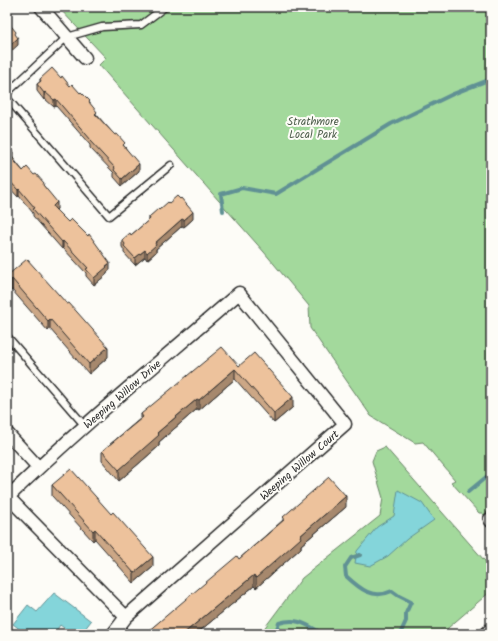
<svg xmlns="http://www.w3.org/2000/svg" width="498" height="641" viewBox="0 0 498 641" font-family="Kalam,sans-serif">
	<rect width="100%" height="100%" fill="#fdfcf7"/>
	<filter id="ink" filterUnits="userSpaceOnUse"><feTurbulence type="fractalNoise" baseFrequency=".025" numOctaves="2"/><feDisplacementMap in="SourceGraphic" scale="8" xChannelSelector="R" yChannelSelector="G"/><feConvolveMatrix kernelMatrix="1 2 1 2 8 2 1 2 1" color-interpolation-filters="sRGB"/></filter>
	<g filter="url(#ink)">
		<path fill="#a3d99c" stroke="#678264" d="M58 7H491V523L482 513H479L451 482 455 480 423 442 415 443 371 416 310 328 309 306 264 252 99 65 106 58Z
			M385 447 491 568V591L441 634H260L302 578 380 516 383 498 372 461 376 451Z"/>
		<path fill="#84d5da" stroke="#609194" d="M398 490 422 503 434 520 407 539 388 556 370 566 355 563 357 551 377 527 394 516Z
			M54 593 91 621 81 634H72L60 625 54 634H26L13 624 28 605 37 612Z"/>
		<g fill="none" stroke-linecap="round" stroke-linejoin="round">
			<path stroke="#609194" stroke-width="4" d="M223 211 221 194 242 188 276 194 391 124 453 94 491 79
				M468 492 491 473
				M360 555 351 558 345 567 346 576C360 589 373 600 392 591L399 596 411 602 406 613V621L400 634
				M275 634 279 623C298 617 307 625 323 634"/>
			<g stroke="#2b2b2b" stroke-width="9">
				<path id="service" d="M7 93 67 37 102 27 141 25 165 7
					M7 98 109 216 171 165
					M7 336 85 426"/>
			</g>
			<g stroke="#2b2b2b" stroke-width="15">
				<path id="minor" d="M41 7 85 58
					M7 433 38 467
					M8 497 126 617
					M7 498C81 426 161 361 239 293L345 424 126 617 113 634
					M490 519 491 521
					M486 634 491 629"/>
			</g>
			<use href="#service" stroke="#fdfcf7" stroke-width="6"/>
			<use href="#minor" stroke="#fdfcf7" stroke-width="12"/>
		</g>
		<path fill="#cca786" stroke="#2b2b2b" d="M61 78 90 104 97 115 125 147 139 171 122 186 114 177V173L90 148V145L56 106 54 107 45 99 44 100 37 91V84L40 82V79Z
			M7 145 13 158 23 171 44 186 57 209 56 210 110 270 107 272V274L94 285 86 276V273L63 248 62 249 33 216V213L19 196 18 197 7 185Z
			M169 203 193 219 184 227 182 226 164 242 156 249V252L147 260 145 257 135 265 124 253V250L122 247V240L131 235 149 220V217Z
			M7 274 108 357 89 374 50 329 48 331 12 290Z
			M239 366 293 407 274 423 235 379 199 410 197 409 159 442V446L119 481 102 461V451L141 418V414Z
			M52 485 153 567 134 583 95 539 93 541 52 496Z
			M346 507 301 545V548L256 588 254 586 196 634H147V632L239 559 283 520V517Z"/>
		<path fill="#a6886d" stroke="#2b2b2b" d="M18 38V45L7 55V48Z
			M45 92V99L44 100V93Z
			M56 99V106L54 107V100Z
			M13 152V159L9 155Z
			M139 164V171L122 186V179Z
			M19 189V196L18 197V190Z
			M57 202V209L53 213V206Z
			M193 212V219L184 227V220Z
			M182 219V226L164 242 156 249V252L147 260V253L155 243Z
			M63 241V248L62 249V242Z
			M145 250V257L135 265V258Z
			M110 263V270L107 272V274L94 285V278Z
			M12 279V290L7 294V284Z
			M50 319V329L48 331V321Z
			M108 347V357L89 374V364Z
			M235 369V379L199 410V400Z
			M293 397V407L274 423V413Z
			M197 399V409L159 442V446L119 481V470L157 433Z
			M346 496V507L301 545V548L256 588V578L300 536Z
			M95 529V539L93 541V531Z
			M153 557V567L134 583V573Z
			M254 575V586L196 634H183Z"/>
		<path fill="#edc29c" stroke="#2b2b2b" d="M7 21 16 32 15 34 18 38 7 48Z
			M52 68 61 78 62 76 70 86 72 84 80 93 81 92 90 101 89 102 97 112 95 114 115 135 117 134 125 143 123 145 139 164 122 179 114 170 115 168 90 141 91 140 56 99 54 100 45 92 44 93 37 84 41 81 40 79Z
			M7 145 13 152 9 155 23 171 27 167 34 175 36 174 44 183 43 185 57 202 53 206 54 208 68 222 71 219 88 236 89 234 110 263 106 266 107 267 94 278 86 269 88 268 63 241 62 242 33 209 35 208 19 189 18 190 7 178Z
			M177 196 180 199 181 198 193 212 184 220 182 219 155 243 156 245 147 253 145 250 135 258 124 246 125 244 122 240 130 233 131 235 150 219 149 217 158 209 159 210 168 202 169 203Z
			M27 259 67 304 69 303 108 347 89 364 50 319 48 321 12 279 7 284V274L8 275Z
			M222 347 239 366 254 353 293 397 274 413 235 369 199 400 197 399 157 433 159 435 119 470 102 451 143 417 141 414Z
			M71 469 111 514 113 512 153 557 134 573 95 529 93 531 52 485Z
			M329 477 346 496 300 536 301 538 256 578 254 575 183 634H149L147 632 237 556 239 559 285 519 283 517Z"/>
	</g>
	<g text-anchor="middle" stroke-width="4" stroke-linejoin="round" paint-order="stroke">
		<g font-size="11" fill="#4f5f4d" stroke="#fdfcf7">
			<text x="313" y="125">Strathmore<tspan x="313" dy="13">Local Park</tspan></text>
		</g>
		<g font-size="11" fill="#2b2b2b" stroke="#fdfcf7">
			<text transform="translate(122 394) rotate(-41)" y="4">Weeping Willow Drive</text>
			<text transform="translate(299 465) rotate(-41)" y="4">Weeping Willow Court</text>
		</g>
	</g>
	<rect width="498" height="641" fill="none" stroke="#fdfcf7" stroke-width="24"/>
	<rect x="12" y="12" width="474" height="617" fill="none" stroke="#2b2b2b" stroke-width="1.5" filter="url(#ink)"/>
</svg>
